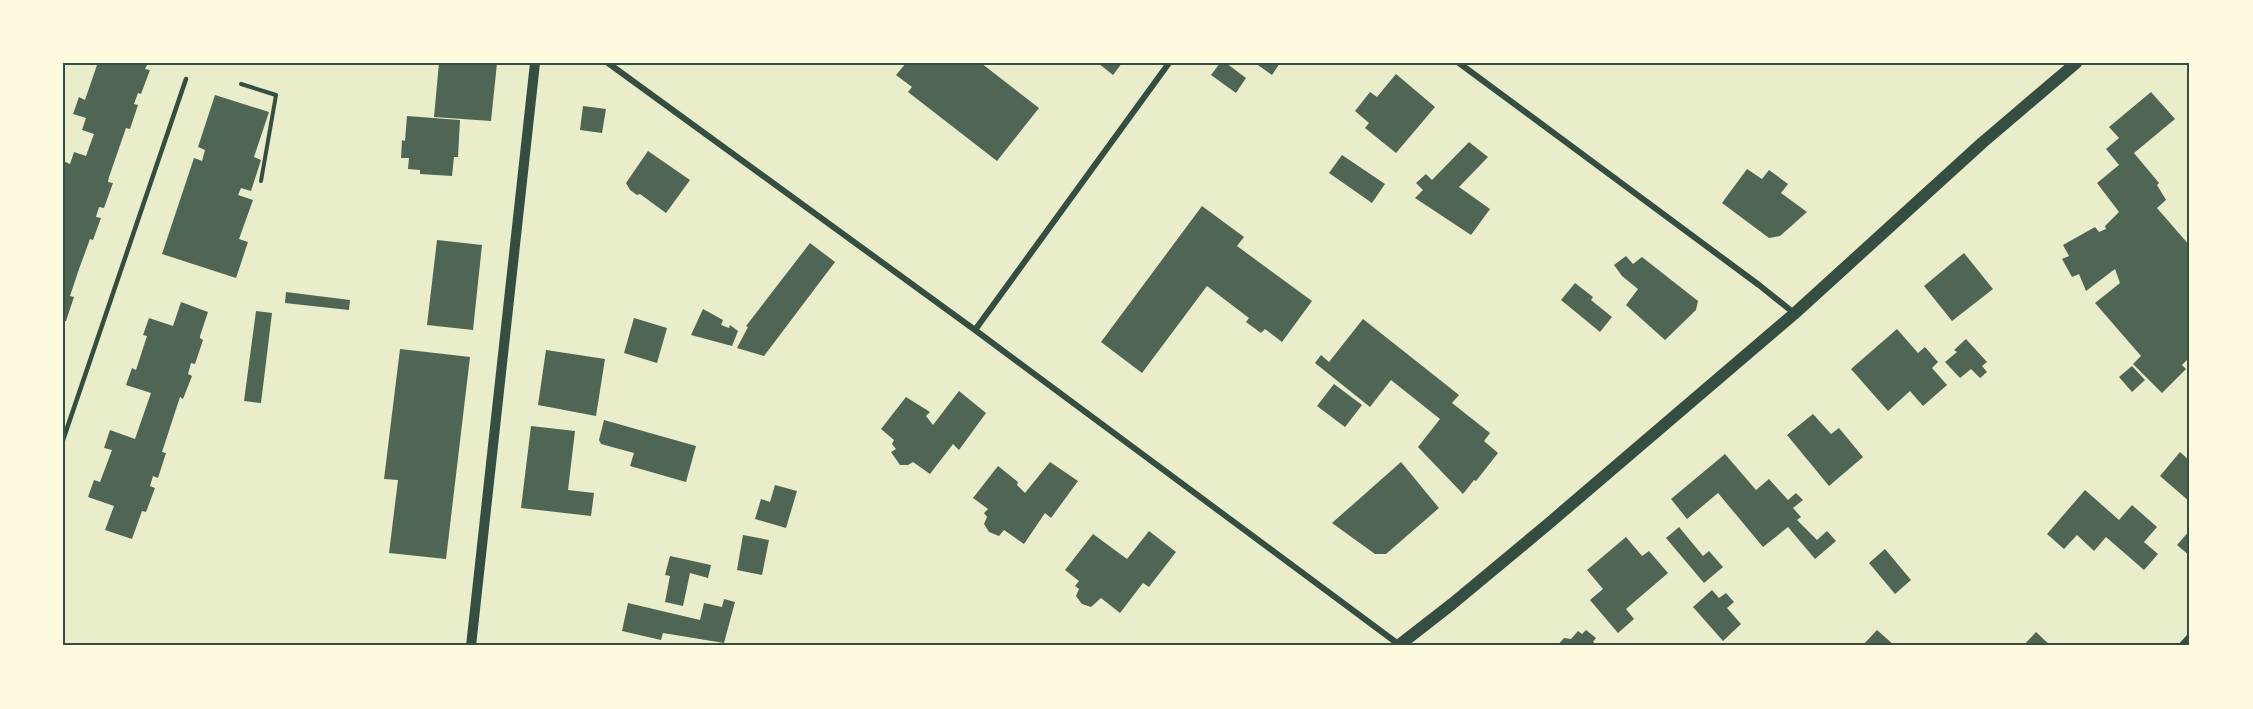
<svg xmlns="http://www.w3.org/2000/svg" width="2253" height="709" viewBox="0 0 2253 709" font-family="Barlow,sans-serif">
	<rect width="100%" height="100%" fill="#e9edc9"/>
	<path fill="#4f6655" d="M92 63H148L145 69 150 70 141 94 138 93 134 104 138 105 130 129 126 128 109 177 108 182 113 183 104 208 99 207 96 217 101 218 93 240 90 239 79 269 70 296 74 297 66 321H63V161L70 164 74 152 86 156 94 134 82 130 86 118 73 114 79 97 85 100 97 65Z
		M439 63H497L491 121 434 117Z
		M906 63H981L1039 108 997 161 908 92 912 87 896 75Z
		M1098 63H1122L1113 75Z
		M1220 63H1226L1246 78 1236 93 1211 75Z
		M1255 63H1280L1272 75Z
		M1396 74 1435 107 1396 153 1365 128 1369 123 1355 111 1370 92 1377 97Z
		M2151 92 2175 119 2134 153 2159 183 2157 185 2166 200 2157 208 2190 246V357L2182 365 2186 369 2162 393 2133 364 2141 356 2095 303 2120 283 2115 269 2086 291 2079 274 2072 277 2062 259 2069 256 2063 245 2095 227 2099 232 2106 229 2105 226 2119 212 2097 183 2119 165 2106 149 2119 138 2109 127Z
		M215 95 269 112 254 157 261 160 251 191 241 188 238 195 253 200 239 239 248 242 236 278 162 254 194 158 202 161 205 150 198 147Z
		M583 106 606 109 602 133 580 130Z
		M407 116 460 120 458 157H454L452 176 420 174V170L408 169 409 158H401L402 140 405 141Z
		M1469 142 1488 157 1459 187 1490 209 1471 235 1415 198 1423 190 1416 183 1426 174 1432 180Z
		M648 151 690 180 666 213 640 194 637 195 630 190 626 183Z
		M1342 155 1385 184 1372 203 1329 173Z
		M1747 169 1762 179 1769 170 1788 184 1781 193 1807 212 1780 236 1769 238 1722 203Z
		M1202 206 1244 237 1237 246 1312 301 1282 342 1265 329 1261 333 1246 322 1249 318 1207 286 1142 373 1101 342Z
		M437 240 482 245 473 330 427 325Z
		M810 243 835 262 764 356 737 348 748 327 746 326Z
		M1964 253 1993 289 1952 321 1924 286Z
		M1626 256 1633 264 1642 257 1698 301 1696 310 1665 340 1626 305 1638 289 1622 276 1614 265Z
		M1575 283 1593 297 1591 300 1612 317 1600 332 1561 300Z
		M286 292 350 300 349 310 285 303Z
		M181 302 208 312 200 336V338L203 340 195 364 191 363 188 374 192 376 183 399 180 397 162 452 166 453 158 478 153 476 150 486 155 488 146 512 142 511 132 539 105 530 114 506 88 497 94 480 100 482 112 450 104 448 110 430 135 439 151 393 126 385 132 368 136 370 147 336 143 335 149 318 173 326Z
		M703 309 723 320 721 325 729 328 730 325 738 331 732 346 691 335Z
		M256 311 272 313 261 403 244 401Z
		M634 318 667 328 657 363 624 353Z
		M1363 319 1459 395 1452 403 1490 433 1484 441 1498 453 1476 481 1474 480 1463 494 1418 447 1440 419 1391 380 1370 407 1315 363 1321 355 1329 362Z
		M1897 329 1918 353 1925 347 1938 362 1932 368 1947 385 1923 406 1910 391 1888 411 1851 369Z
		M1966 339 1987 362 1982 366 1987 372 1980 378 1971 369 1960 378 1945 362 1957 352 1954 350Z
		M400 349 470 357 446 559 389 553 398 480 384 479Z
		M546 350 605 359 596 416 538 405Z
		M2132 366 2145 380 2132 392 2119 377Z
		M1334 384 1362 405 1345 427 1317 406Z
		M959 391 986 413 959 450 953 444 930 474 913 462 908 465H900L891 452 896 449 892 444 894 440 881 429 906 397 930 412 926 416 933 425Z
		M1813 414 1831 434 1839 428 1863 457 1829 486 1787 435Z
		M604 420 696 446 686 482 630 466 634 453 601 444 599 440Z
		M531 426 575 431 568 490 594 493 591 516 521 508Z
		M2180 452 2190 461V502L2160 476Z
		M1725 454 1756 490 1769 479 1788 500 1796 493 1803 500 1793 508 1801 517 1797 520 1817 540 1827 531 1836 541 1815 559 1788 527 1763 547 1718 493 1687 519 1671 499Z
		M1050 462 1078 481 1051 518 1045 513 1024 544 1004 530 999 536 989 532 984 524 987 517 984 513 988 509 973 498 998 466 1018 482 1017 485 1025 493Z
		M1401 462 1439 508 1386 554H1375L1332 523Z
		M775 485 797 491 786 528 755 519 761 499 770 502Z
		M2085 490 2119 520 2132 505 2157 527 2144 542 2158 554 2144 570 2106 537 2094 551 2077 535 2064 549 2047 534Z
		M1679 527 1703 556 1709 551 1723 567 1704 583 1666 538Z
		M2190 530V556L2177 545Z
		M1149 531 1176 552 1149 587 1143 583 1120 613 1101 598 1091 607 1082 604 1076 596 1079 589 1075 586 1079 581 1065 570 1093 534 1127 559Z
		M743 535 769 540 762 575 737 570Z
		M1626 537 1642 556 1649 551 1668 573 1626 609 1634 619 1618 633 1590 600 1603 589 1587 570Z
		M1885 549 1911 580 1895 594 1869 563Z
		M670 556 711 565 708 578 690 573 683 606 665 602 670 576 665 575Z
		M1712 590 1719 598 1726 593 1734 602 1727 608 1741 624 1723 641 1693 607Z
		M724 599 735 602 724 643 663 633 661 640 622 631 628 603 700 620 704 603 722 607Z
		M1586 630 1596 638 1593 642 1598 646H1557L1564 638 1571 639 1578 631 1582 634Z
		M1877 630 1895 646H1862Z
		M2036 632 2051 646H2023Z"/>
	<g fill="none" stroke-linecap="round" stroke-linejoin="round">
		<path stroke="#344e41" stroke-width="4" d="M241 84 276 95 261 181"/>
		<path stroke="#344e41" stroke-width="4.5" d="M63 440 186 79"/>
		<path stroke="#344e41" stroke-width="6" d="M608 63 975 330 1401 646
			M1459 63 1759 285 1794 313
			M975 330 1169 63
			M2181 646 2190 636"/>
		<path stroke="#344e41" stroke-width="10" d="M471 646 535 63"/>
		<path stroke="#344e41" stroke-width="12" d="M1398 646 1452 604 1547 525 1794 314 1982 143 2076 63"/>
	</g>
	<rect width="2253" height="709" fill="none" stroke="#fefae0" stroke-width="129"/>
	<rect x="64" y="64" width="2124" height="580" fill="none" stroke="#344e41" stroke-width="2"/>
</svg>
